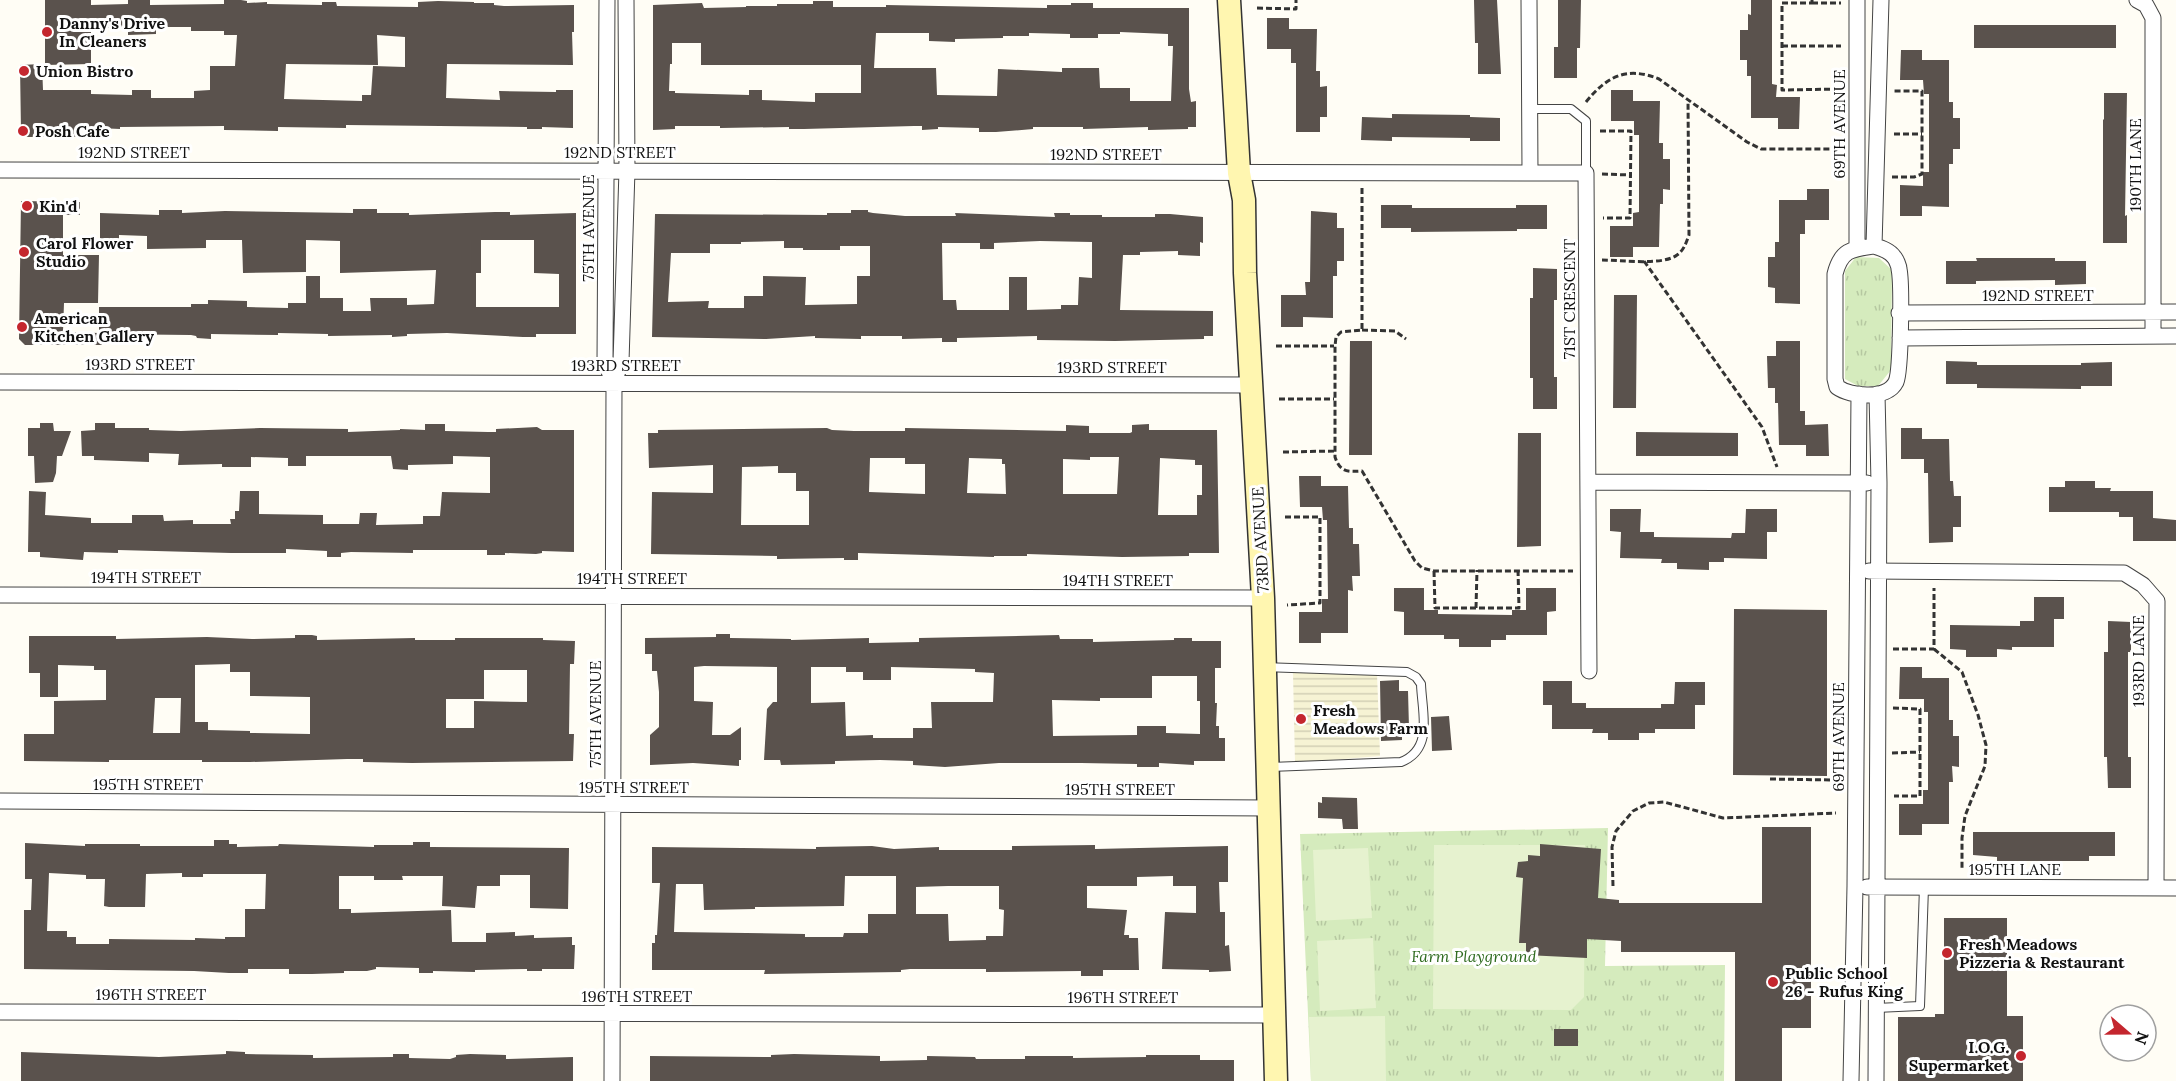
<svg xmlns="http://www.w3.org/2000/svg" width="2176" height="1081" viewBox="0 0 2176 1081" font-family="Lora,serif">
	<defs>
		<pattern id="farmland-rules" width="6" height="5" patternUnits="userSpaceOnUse" patternTransform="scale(1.5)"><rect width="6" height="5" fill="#f6f3d4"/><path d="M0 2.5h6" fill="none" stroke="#d2cfb5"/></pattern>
		<pattern id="grass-tufts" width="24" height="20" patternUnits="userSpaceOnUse" patternTransform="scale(1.5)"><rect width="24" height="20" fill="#d5ebbd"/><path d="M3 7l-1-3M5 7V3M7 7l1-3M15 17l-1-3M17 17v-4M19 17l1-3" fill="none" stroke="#b6c8a1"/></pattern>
	</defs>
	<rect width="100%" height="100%" fill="#fffdf5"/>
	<path fill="url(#farmland-rules)" d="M1293 673H1377L1380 756 1295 763Z"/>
	<path fill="url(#grass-tufts)" d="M1856 257 1879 258 1892 270 1891 370 1878 386H1858L1845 379V271Z
		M1608 828 1605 966 1725 965 1724 1081H1311L1300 834Z"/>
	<path fill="#e6f2cf" d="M1434 845H1585L1584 997 1571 1010 1433 1009Z
		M1368 848 1372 918 1316 921 1313 850Z
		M1373 938 1376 1008 1320 1011 1317 941Z
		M1385 1016 1386 1081H1311L1309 1017Z"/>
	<path fill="#5a524d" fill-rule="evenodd" d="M45 0H91V5L128 4V0H150V5L224 4V0H241L247 1V3L267 2V4L322 5V2H336L337 6 418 7V2L438 1 474 2V3H494V5L504 6 574 5V32H572L573 65 447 64 446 98 500 100 499 91 556 92V90H573V128L542 127V129H527V127L346 125V128L278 127V131L224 130V126L120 127V129L76 127V137H26L21 132 20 65 42 64 43 90H91V94L132 95V90H151V98H194V91L210 90V66H235L237 35H224V31H191V27H156V34L128 35V27L91 28V64L45 65ZM377 35 405 37V67L373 66 371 95H362V101L284 99 286 64 378 65Z
		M1474 0H1497L1501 74H1478V43H1475Z
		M1558 0H1581L1580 48H1577V78H1554V47H1558Z
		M1751 0H1772V84L1777 85 1776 97H1800L1799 129H1778V118H1751V76H1747V60H1740V30H1748V14L1751 15Z
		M813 1H833V7H886V5L1047 8V5H1071V3H1093V8H1189V89L1191 102 1196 101V127H1188V129L1148 130V127L1083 129V127H1033V129L996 132H979V128L938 127V129L922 130V126H914L804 129H789V127L720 128V126H675V129L653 130V5L702 3 704 8 746 7V6H777V4H813ZM1120 32 1168 34V46H1173L1171 101H1130V88H1100L1099 68H1062V72L998 69 997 96 937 95 936 68H874L876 33H929V41L955 42V39L1003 38V36H1029V33L1070 34V38H1098V34H1120ZM672 43H701V65H861V93H815V102L762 100V90H749V95L675 93V91H669L670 64H672Z
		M1267 18H1289V29H1317L1316 71H1320V87L1327 86V117H1320V132H1296V63H1291V49H1267Z
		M1974 25H2116V48H1974Z
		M1901 50H1922V60H1949V102H1953V118H1960V149H1953V164H1949V207L1922 206V216H1900V185L1923 186V172H1929V94H1924L1923 80H1900Z
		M1611 90H1633V101H1660L1659 143H1663V159H1670V190L1663 189V204H1660L1659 247H1633V257H1610V226H1633V213L1639 212V135H1634V121H1611Z
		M2104 93H2127L2125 216 2127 215V243H2103V119L2104 120Z
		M1392 114 1470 115V117L1500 118V141H1470V138L1392 137V141L1361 140 1362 117 1392 118Z
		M1807 189H1829V220H1805V234H1800V304L1775 303V288L1768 287V257H1775V242H1779V200H1807Z
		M21 201 80 202V215H63V255H99L98 303H64L63 332 99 333V307H191V304H208V300L247 301V307L288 308V303H306V276H320V298H343V311H371L370 298H407V305L434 304 436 270 340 273V241L306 240V272L243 273 242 240H206V248L147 249V236L119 235V250H100V213L159 215V210H182V213L225 211 353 213V209H377V213H409V215L495 212H510V215L576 213V334H536V337H523L447 333 407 334V336L392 337V335L328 336V334L278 333V335L211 334V339L197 338 196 336 191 335 102 334V345H25L19 339ZM481 240H534V273L559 274V307H476V273H481Z
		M1381 205H1412V208H1516V205H1547V229H1517V231L1411 232V228H1381Z
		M851 210H868V212L873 213 905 216H956L955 213 1055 217 1054 213H1070V215H1102V217H1155V214H1170L1203 217V243L1200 242V256L1178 255V251L1140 252V255H1123L1120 310 1213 311V336H1204V339L1115 341 1037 340V336L957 338V342H942V338L902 339V336H861V339L815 338V336L766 339 652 337 655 214 827 215V213H851ZM784 241V248H803V250H840V246H870V276H857V304L805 305 806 277 763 276V296H744V308H708L709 301 668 302 671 253H710V244H741V242ZM1040 241 1092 242V278L1079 277 1078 305H1061V309L1027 310V277H1009V310H957L956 300H943L942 243H980V249H994V243Z
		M1311 211 1337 213V228H1344V261H1337V276H1333V318L1303 317V327H1281V295H1306L1305 282H1310Z
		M1976 258H2055V261H2086V284L2055 285V280L1976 281V284H1946V261H1977Z
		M1533 268 1557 269V300H1554V377H1557V409H1533V378H1530V298H1533Z
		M1614 295H1637L1636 408H1613Z
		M1350 341H1372V455H1349Z
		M1776 341H1800V411H1805V425L1828 424 1829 456H1806V445H1779L1778 403H1775V388H1768L1767 356H1776Z
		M1946 361 1977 362V365H2081V363L2112 362V386H2081V389L1977 388V384H1946Z
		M40 423H53L54 431H71L62 456H57L56 473 53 482 35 483 34 456H28V428H40Z
		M95 423H115V428H149V430L181 431 260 428 348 429V432L400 430V429L425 430V424H445V431L488 432H496V429L537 427 542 430H574V552L542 551V553L536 554 505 553V555H487V550H413V553L351 552 341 553V557H327V551L286 549V553H231L118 550V553L84 552 83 560 40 557V552H28L29 491 46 492 45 515 91 518V523H132V515H163L164 521 193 520V524H231L230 519H235V511H239L240 491H259V514L323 515V524H359L360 513H377L376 525 423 524V516H440L442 492 490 493V457L453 456V464L408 465V470L393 469 391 456H306V466H288V458L251 457V467H222V464L178 465 179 454 149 453V462L94 460V456H82L81 431 95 430Z
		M1149 424V430H1217L1219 553H1189V556L1122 557 1027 554V556H994V557L858 553V560H844V558L777 559V556L651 554 652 492 713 493V465L649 468 648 433H658V430L827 428 832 430 854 431H905V428L1066 431V425L1089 426V433H1130L1132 432V425ZM1090 457H1119L1117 494H1063V459L1090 460ZM870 458H905V464H925V494L869 492ZM969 458 1002 459V464H1005L1006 494 967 493ZM1160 458 1195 460V465H1202V495H1197V515H1158ZM778 466V473H796V491H809V525H741L742 467Z
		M1901 428H1922V439H1949L1950 481H1953L1954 496H1961V527H1953V542L1929 543 1928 473H1924V459H1901Z
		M1636 432 1738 433V456H1636Z
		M1518 433H1541V546L1517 547Z
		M1299 476H1321V486H1348L1349 528H1353V544H1359L1360 576H1352L1353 591 1348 590V633H1321V643H1299V612H1322V599H1328L1327 520H1323L1322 507H1300Z
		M2065 481H2095V488H2111L2110 491H2153V518L2176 520V541H2133V517H2119V512H2049V487H2065Z
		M1610 509H1641L1640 532H1654V537L1731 538 1732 533H1745L1746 509H1777V532H1767V559L1724 558V562H1709V570L1677 569V563H1661L1662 559 1620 558 1621 532 1610 531Z
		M1394 588H1424V610H1438V614L1512 615V610H1526V588H1556V611L1547 612V635H1506V640H1491V647H1459V639H1444V635H1404V612L1394 611Z
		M2034 597H2064V619H2054V647H2012V650L1997 649V657H1966V650L1950 649V625L2020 626V621H2034Z
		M1734 609 1827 610V776L1733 775Z
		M2108 621 2131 622V652H2128V757H2131V788H2108L2107 757H2104V652H2108Z
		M716 634H730V638L791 639V640L869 638V643L919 642V638L1059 635 1060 639H1093V642L1174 640V638H1192V641H1221V668H1215V703H1217L1216 726H1219V738H1225V761H1194V765L1159 763V767H1137V764L1081 763H999L945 767 913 765V761L880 760 835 761V764L781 765 780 760H764L767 709 773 702H777V667L704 666 694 667V701L713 702 712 735H730L741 727V760H739V766L693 763 650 765V735L659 727V692L657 671H652V654H645V638L716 637ZM811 667H846V672H863V680H891V667L975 669V672L994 673 993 702H931L932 728H913V738H873V735L846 736 845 702 811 703ZM1152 676H1197V701H1200V734L1166 733V726H1137V735L1053 736 1052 700 1100 701V698H1152Z
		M295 635H312L317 636V640L415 638V640H455V638H543V640L575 641 574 664H570L569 734H574L573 761 412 763 363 762V759H347L250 762H202V760H109V762L24 761V734H54V701L106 700V670H94V666L58 665V697H40V673H29V636H116V639L207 637 252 639 295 638ZM230 664V672H250V696L310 697V734L250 733V731L208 730V722H195V665ZM484 670H527V702L474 701V728H446V699H484ZM155 698H181L180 733H153Z
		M1900 667H1922V678H1949V720H1953V736H1959V767L1952 766 1953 782H1949V824H1922V835H1899V804H1923V790H1928V712H1924V699H1899Z
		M1399 680V691H1408L1409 728H1402V740L1381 741 1380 681Z
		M1543 681H1572V703H1586V708H1661V704H1674L1675 682H1705V705H1695V729H1655V733H1639V740H1608V733H1592L1593 729H1552V705H1543Z
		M1449 716 1452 750 1432 751 1431 717Z
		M1322 797 1357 798 1358 829H1343L1342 819 1318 818V802L1322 803Z
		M1762 827H1811V1028H1782V1081H1735V952H1621V941L1587 939V958L1526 955V943H1519L1523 878 1516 877 1518 862 1528 861V855L1540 856V844L1601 849 1598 898 1619 900V903H1762Z
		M1973 832H2115V856H2089V861H1997V857L1973 855Z
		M214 840H229V844H237V847L278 846 279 844 374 847V845H413V842H430V847L569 848 568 909 530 908V875H500V886H477L475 908 442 906 443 876H402L403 880H374V876H339V909H351V913L451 910 452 942H486V933L515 932V936L534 935V938L572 937V945H575L574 969H542V971H527V969L475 970V972L433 971V973H419V968L376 967V969L367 971H344V973L312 974H289V969H248V973H229L194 971 24 969V910H31L32 879H25V843L85 846V844H140V846H214ZM49 873 86 875V879H105L104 906 109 907H145L146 874 182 873V877H203V874H266L265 909H245V937H225V939L195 938V940L109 939V944H76V937H67V931H47Z
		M1095 845V849L1228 846V882H1219L1220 912H1225V946L1229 945 1231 971 1209 972V970L1162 969 1165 912 1196 913V886H1173V876L1137 877V886H1087V908L1127 910 1124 935H1129V938H1138L1139 970H1103V976H1081V971L986 972V969H910L901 970V972L764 974 765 970H652V943H655V935H657L660 883H652V847L816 849V847L872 846 894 849 939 847V850H1012V846ZM845 876H896V914H868V933H844L843 937H805V934L674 932 676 884H703L704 910 755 909V907L844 906ZM948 886H999V909L1004 910 1003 936H986V940L949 941 948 914H916V887Z
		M1944 918H2007V1016H2023V1081H1898V1017H1935V1014H1944Z
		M1554 1029H1578V1046H1554Z
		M226 1051 245 1052V1054L313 1055V1058L393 1057V1054H409V1058L450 1059 456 1057V1055L470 1054 506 1055V1059L573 1057V1081H21V1052L159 1057 226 1054Z
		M794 1054 880 1056V1061L927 1060V1056L975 1057 976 1059H1025V1056H1073V1058L1146 1057V1055H1200V1060H1234V1081H650V1056L771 1057V1055Z"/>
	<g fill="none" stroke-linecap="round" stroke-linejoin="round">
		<g stroke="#444" stroke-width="10">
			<path id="lane" d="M1529 109H1571L1586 121V173
				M1266 667 1407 672 1416 677 1421 684C1422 713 1434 749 1401 762L1269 767
				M1876 1008 1920 1006 1924 887"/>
		</g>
		<g stroke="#444" stroke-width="17">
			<path id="street" d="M607 0 605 362 614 383
				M1529 0 1530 172
				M2137 0 2146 5 2153 18V336
				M0 170 1586 173 1589 671
				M1874 246C1881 248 1889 250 1894 257 1896 259 1899 266 1899 269 1902 283 1901 371 1896 382 1887 400 1851 397 1837 387L1835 379V274C1841 250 1851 249 1874 246Z
				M1874 246 1881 0
				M1857 248V0
				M1899 313 2176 312
				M1900 338 2176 336
				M0 382 1252 385
				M1588 482 1867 483
				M1869 571 2124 573 2143 585 2157 601 2156 887
				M0 595 1263 598
				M0 801 1268 808
				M1867 887 2176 888
				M0 1012 1273 1015
				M612 1081 614 383 621 362 627 170 626 0
				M1851 1081 1855 886 1859 394
				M1876 1081 1879 483 1877 394"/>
		</g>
		<g stroke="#333" stroke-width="25">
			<path id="secondary" d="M1229 0 1239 173 1244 200 1245 273 1263 598 1276 1081"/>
		</g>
		<path stroke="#333" stroke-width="3" stroke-dasharray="6 3" stroke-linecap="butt" d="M1812 0V3H1782V90L1841 89
			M1812 3H1841
			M1257 8 1296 9V0
			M1782 46H1841
			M1586 102C1607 76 1627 66 1659 79L1747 142 1761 149H1840
			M1600 131H1631L1630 218H1603
			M1894 134H1922
			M1602 174 1630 175
			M1892 177H1914L1922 174V91H1894
			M1362 188V330L1341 332 1336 337 1335 346V457C1340 472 1347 472 1362 471L1415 561 1422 568 1434 571H1573
			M1602 260C1621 260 1662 266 1677 255 1684 250 1686 243 1689 235L1688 99
			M1644 261 1762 427 1777 467
			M1362 330 1395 331 1406 339
			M1276 346H1334
			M1279 399H1334
			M1283 452 1335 451
			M1285 517H1320V603L1287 605
			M1434 571 1435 608H1519L1518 570
			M1476 608 1477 570
			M1893 649H1934V588
			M1934 649 1962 672 1978 715 1986 745 1985 766 1965 816 1962 838V869
			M1893 708 1920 709V796H1894
			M1892 753 1920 752
			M1770 779 1837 780
			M1613 886 1612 847 1616 831 1633 811 1649 803 1664 802 1723 818 1836 813"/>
		<use href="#lane" stroke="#fff" stroke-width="8"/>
		<use href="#street" stroke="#fff" stroke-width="15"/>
		<use href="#secondary" stroke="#fff6b0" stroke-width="22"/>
	</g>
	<g fill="#c4262e" stroke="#fff" stroke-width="2">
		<circle cx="47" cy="32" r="6"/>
		<circle cx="24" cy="71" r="6"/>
		<circle cx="23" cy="131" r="6"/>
		<circle cx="27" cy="206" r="6"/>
		<circle cx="24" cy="252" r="6"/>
		<circle cx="22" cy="327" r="6"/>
		<circle cx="1301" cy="719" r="6"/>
		<circle cx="1947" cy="953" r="6"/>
		<circle cx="1773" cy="982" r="6"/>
		<circle cx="2021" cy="1056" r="6"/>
	</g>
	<g text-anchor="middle" stroke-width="6" stroke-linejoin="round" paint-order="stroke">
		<g font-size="16" font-weight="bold" fill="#111" stroke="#fff" text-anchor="start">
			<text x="59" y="29">Danny's Drive<tspan x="59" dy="18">In Cleaners</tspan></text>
			<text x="36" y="77">Union Bistro</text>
			<text x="35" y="137">Posh Cafe</text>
			<text x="39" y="212">Kin'd</text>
			<text x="36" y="249">Carol Flower<tspan x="36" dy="18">Studio</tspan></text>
			<text x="34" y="324">American<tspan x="34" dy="18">Kitchen Gallery</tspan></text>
			<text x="1313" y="716">Fresh<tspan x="1313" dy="18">Meadows Farm</tspan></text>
			<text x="1959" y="950">Fresh Meadows<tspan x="1959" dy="18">Pizzeria &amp; Restaurant</tspan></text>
			<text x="1785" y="979">Public School<tspan x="1785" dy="18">26 - Rufus King</tspan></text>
			<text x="2009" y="1053" text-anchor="end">I.O.G.<tspan x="2009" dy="18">Supermarket</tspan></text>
		</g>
		<g font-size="16" fill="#111" stroke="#fff">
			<text transform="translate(1839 124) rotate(-90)" y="6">69TH AVENUE</text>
			<text x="134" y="158">192ND STREET</text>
			<text x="620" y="158">192ND STREET</text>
			<text x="1106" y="160">192ND STREET</text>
			<text transform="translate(2135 165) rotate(-90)" y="6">190TH LANE</text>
			<text transform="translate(588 228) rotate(-90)" y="6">75TH AVENUE</text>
			<text x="2038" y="301">192ND STREET</text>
			<text transform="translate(1569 299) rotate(-90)" y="6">71ST CRESCENT</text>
			<text x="140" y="370">193RD STREET</text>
			<text x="626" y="371">193RD STREET</text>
			<text x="1112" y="373">193RD STREET</text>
			<text transform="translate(1260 540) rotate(-93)" y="6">73RD AVENUE</text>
			<text x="146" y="583">194TH STREET</text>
			<text x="632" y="584">194TH STREET</text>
			<text x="1118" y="586">194TH STREET</text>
			<text transform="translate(2138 661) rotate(-90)" y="6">193RD LANE</text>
			<text transform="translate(595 714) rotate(-90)" y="6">75TH AVENUE</text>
			<text transform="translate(1838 737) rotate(-90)" y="6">69TH AVENUE</text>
			<text x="148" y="790">195TH STREET</text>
			<text x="634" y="793">195TH STREET</text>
			<text x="1120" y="795">195TH STREET</text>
			<text x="2015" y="875">195TH LANE</text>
			<text x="151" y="1000">196TH STREET</text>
			<text x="637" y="1002">196TH STREET</text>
			<text x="1123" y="1003">196TH STREET</text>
		</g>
		<g font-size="16" font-style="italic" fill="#2f6b1f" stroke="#fff">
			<text x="1474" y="962">Farm Playground</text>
		</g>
	</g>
	<g transform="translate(2128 1033) rotate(110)"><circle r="28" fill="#ffffff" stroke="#a0a0a0" stroke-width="1.5"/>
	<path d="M0-4.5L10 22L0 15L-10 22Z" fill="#c4262e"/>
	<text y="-9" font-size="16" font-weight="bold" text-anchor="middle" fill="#111111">N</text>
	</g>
</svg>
